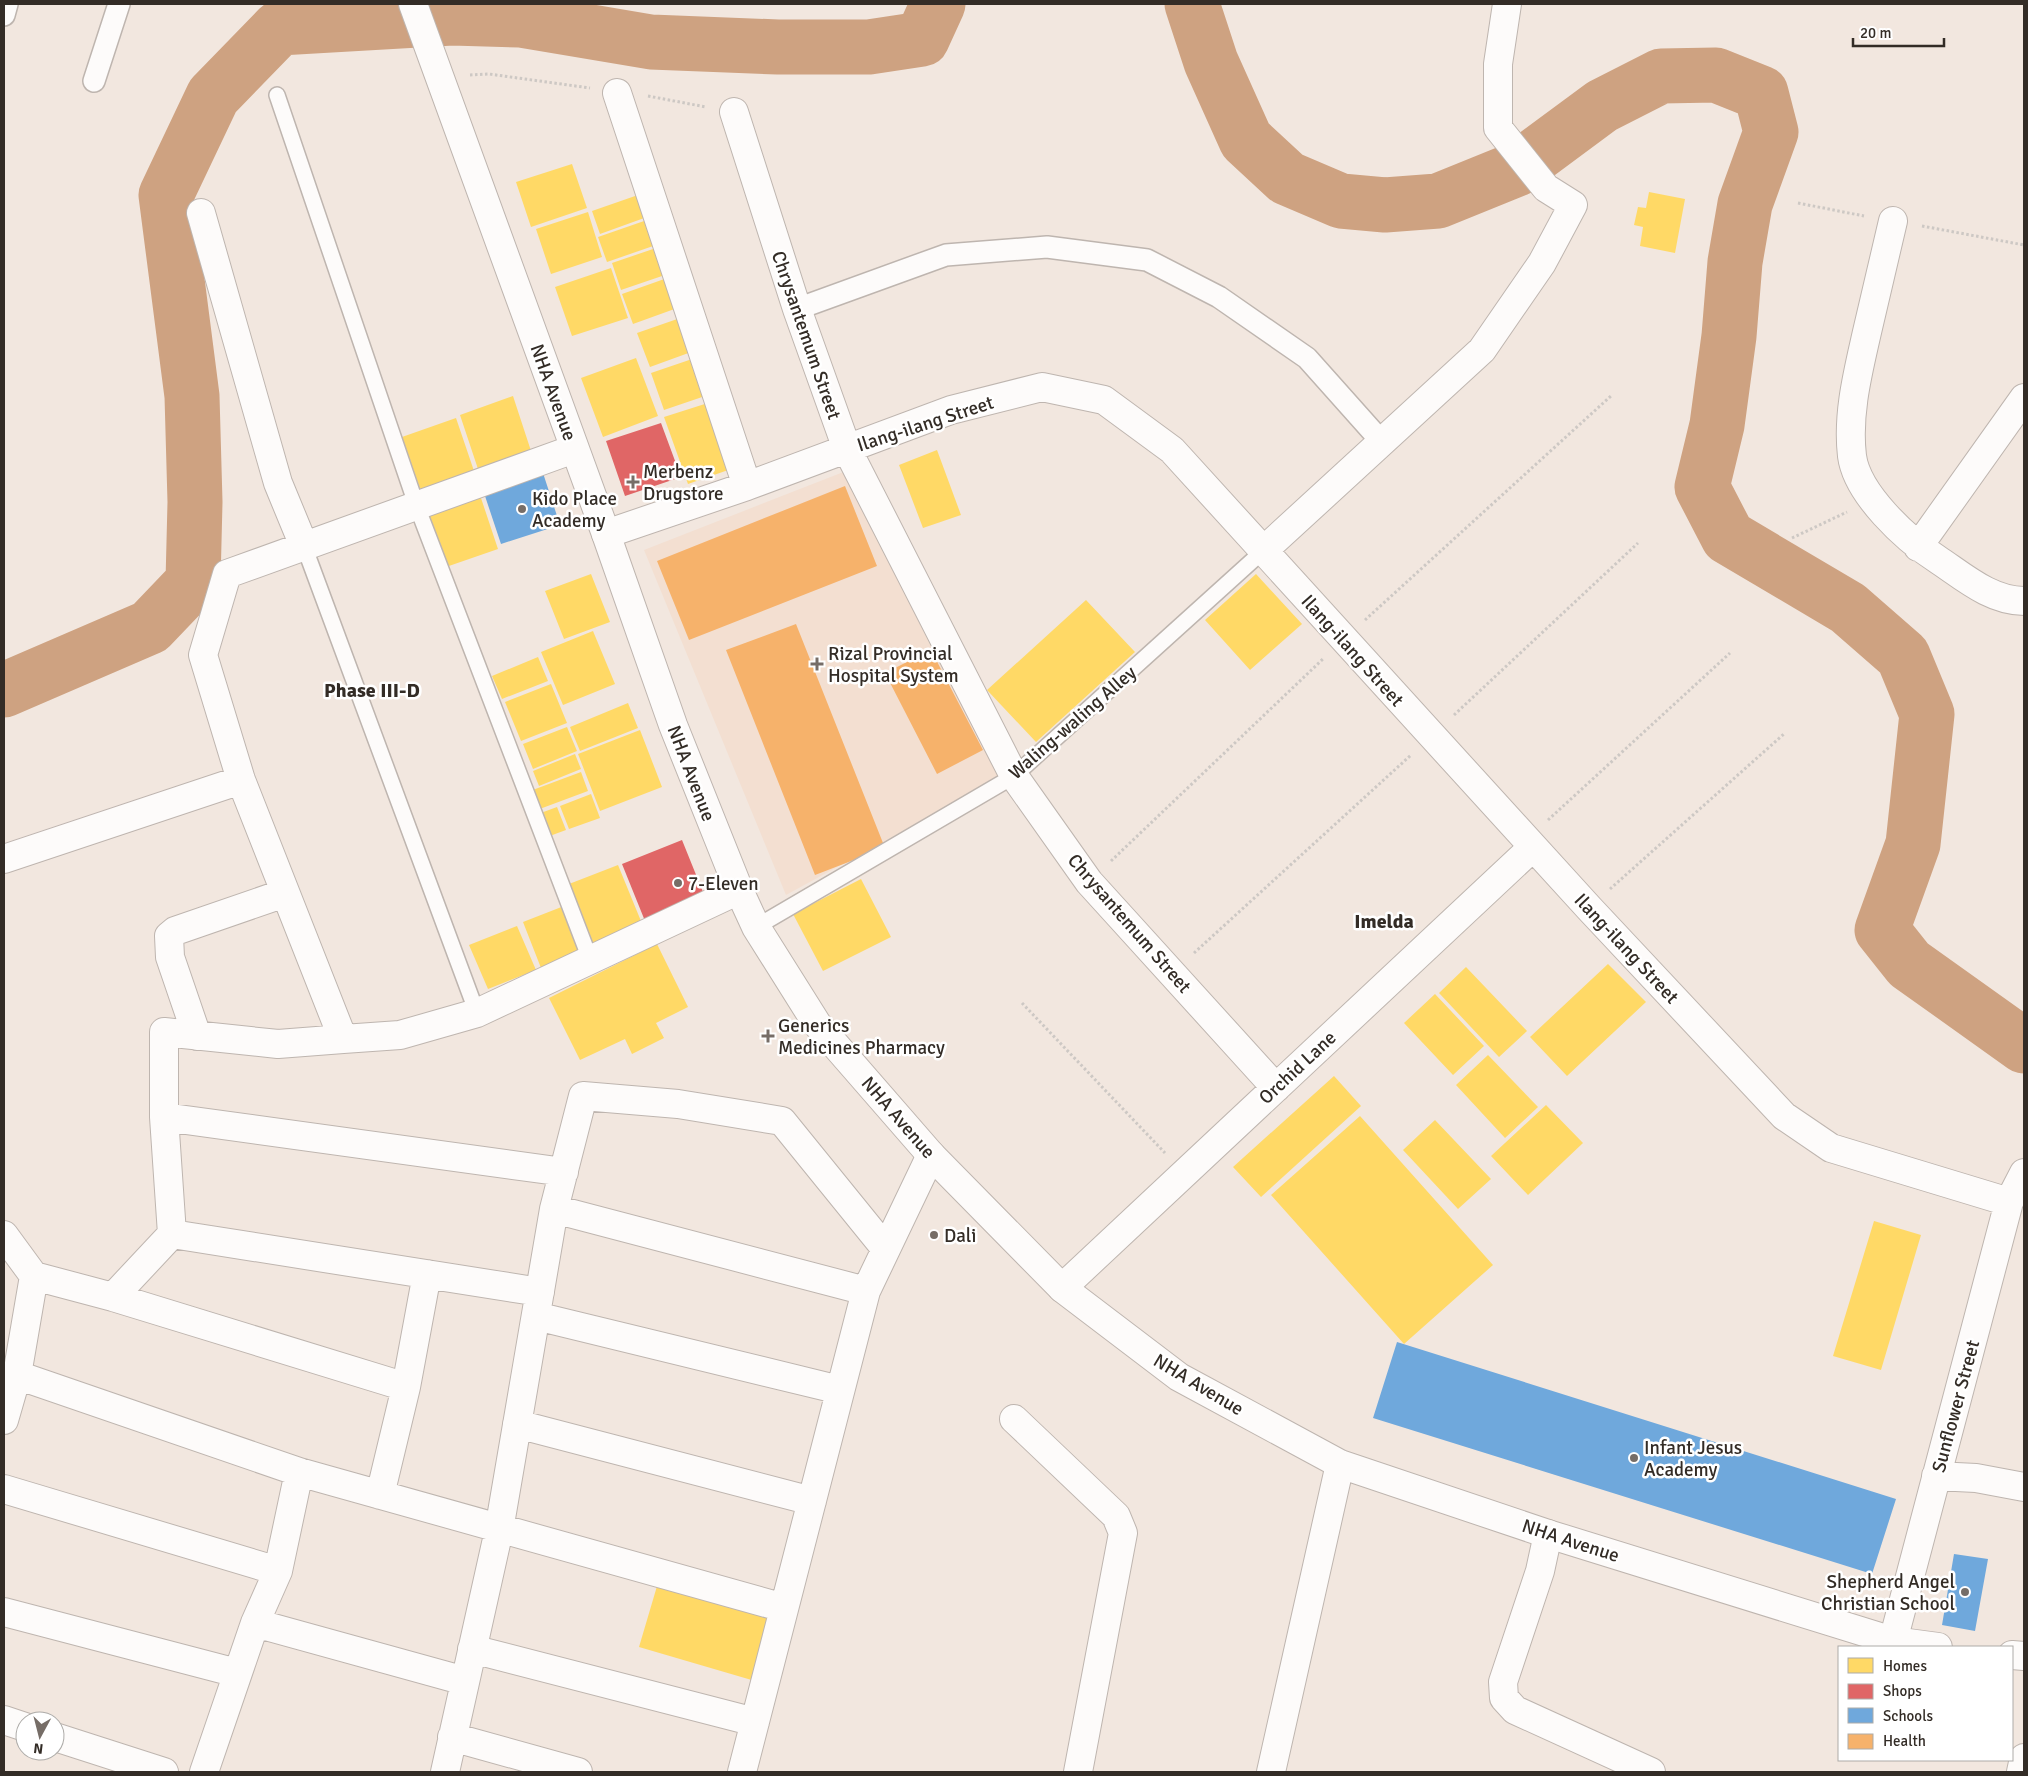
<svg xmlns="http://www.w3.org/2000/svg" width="2028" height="1776" viewBox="0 0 2028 1776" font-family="Signika,sans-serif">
	<rect width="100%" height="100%" fill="#f2e7df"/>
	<path fill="#f3dfd1" d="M846 471 1000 778 786 895 644 550Z"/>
	<path fill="#ffd966" d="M572 164 587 208 531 227 516 182Z
		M1649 192 1685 199 1675 253 1640 246 1643 227 1634 225 1638 207 1646 208Z
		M638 195 647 217 600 234 592 211Z
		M588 212 602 257 551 274 536 229Z
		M647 220 656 245 607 262 598 237Z
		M656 248 665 275 621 290 612 263Z
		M611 268 628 318 572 336 555 287Z
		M670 277 680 307 633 324 622 294Z
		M683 317 694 351 650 367 637 333Z
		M698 357 711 394 664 410 651 373Z
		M636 358 658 416 603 437 581 378Z
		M513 396 532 454 479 472 460 415Z
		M711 402 734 468 688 484 664 417Z
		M456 418 474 471 420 489 402 437Z
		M937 450 961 515 923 528 899 465Z
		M479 492 498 549 446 567 427 510Z
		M591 574 610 622 564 639 545 591Z
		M1256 574 1302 624 1250 670 1205 620Z
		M1086 600 1135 652 1036 742 987 690Z
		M593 631 615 684 563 705 541 652Z
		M538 657 548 681 502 699 492 676Z
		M551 684 567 723 521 741 505 702Z
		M628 703 638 728 580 751 570 727Z
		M567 727 577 751 533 769 523 744Z
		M640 730 662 787 600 811 578 754Z
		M575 754 581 769 539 786 533 771Z
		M581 772 588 791 537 810 530 791Z
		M591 794 600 818 569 829 560 806Z
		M557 807 566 830 547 837 538 814Z
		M618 865 643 926 594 946 569 884Z
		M861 879 891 937 823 971 793 914Z
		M564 906 582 952 541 968 523 922Z
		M517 926 536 970 488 989 469 945Z
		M657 944 688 1007 656 1023 664 1038 632 1054 625 1039 580 1060 549 998Z
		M1608 964 1646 1002 1567 1076 1530 1037Z
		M1466 967 1527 1031 1499 1057 1439 993Z
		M1435 994 1484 1046 1453 1075 1404 1023Z
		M1488 1055 1538 1107 1505 1138 1456 1085Z
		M1334 1076 1361 1106 1261 1197 1233 1167Z
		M1546 1105 1583 1143 1528 1195 1491 1156Z
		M1360 1116 1493 1265 1404 1344 1271 1195Z
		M1435 1120 1491 1179 1458 1209 1403 1150Z
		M1874 1221 1921 1235 1881 1370 1833 1356Z
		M660 1576 776 1610 755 1681 639 1647Z"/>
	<path fill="#e06666" d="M661 423 681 477 625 496 606 441Z
		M682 840 705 897 645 921 622 864Z"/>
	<path fill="#6fa8dc" d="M543 473 560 525 501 544 484 493Z
		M1397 1342 1896 1499 1872 1574 1373 1418Z
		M1954 1554 1988 1559 1975 1631 1942 1625Z"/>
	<path fill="#f6b26b" d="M845 486 877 566 689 640 657 561Z
		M796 624 885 848 815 875 726 650Z
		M931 650 983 750 937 774 885 673Z"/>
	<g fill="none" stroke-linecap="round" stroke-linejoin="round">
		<path stroke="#cea281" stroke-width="55" d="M1192 4 1211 62 1246 140 1287 178 1341 201 1385 205 1438 201 1517 169 1602 106 1661 76 1716 75 1761 93 1771 132 1745 204 1735 262 1729 336 1717 425 1702 487 1728 537 1848 608 1903 656 1927 714 1913 844 1882 930 1909 964 2024 1046
			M4 690 150 627 193 582 195 502 192 396 166 195 213 96 279 28 452 18 520 20 651 42 778 47H869L922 39 938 4"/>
		<g stroke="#beb5af" stroke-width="18">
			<path id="service" d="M277 95 416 504 590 959
				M304 546 477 1013
				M756 927 1014 776 1263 551"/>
		</g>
		<g stroke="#beb5af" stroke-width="24">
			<path id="pedestrian" d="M4 15 7 4
				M94 81 119 4
				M797 309 946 255 1047 247 1147 260 1219 297 1307 358 1381 441"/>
		</g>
		<g stroke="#beb5af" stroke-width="30">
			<path id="minor" d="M617 93 747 486
				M734 112 797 309 847 449 1014 776 1089 882 1276 1088
				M201 213 278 483 304 546
				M1893 221C1884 258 1876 295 1867 332 1858 372 1847 414 1852 456 1857 494 1906 539 1937 559 1964 577 1991 601 2024 601
				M574 449 227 574 203 655 241 780 343 1039 400 1035 477 1013 739 890
				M606 534 747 486 951 410 1042 387 1104 400 1172 450 1589 908 1784 1116 1831 1148 2009 1202
				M1918 547 2024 398
				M1263 551 1482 350 1542 263 1573 205 1546 188 1498 128V64L1507 4
				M4 859 241 780
				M197 1036 170 957 169 936 175 931 285 893
				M164 1117 564 1172
				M554 1209 866 1291
				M172 1234 540 1292
				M4 1235 34 1276 17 1375 4 1420
				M34 1276 113 1297 406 1387
				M1062 1288 1533 847
				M113 1297 172 1234 164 1117V1032L278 1044 343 1039
				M536 1316 840 1390
				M17 1375 299 1472 784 1608
				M1014 1419 1116 1516 1123 1533 1078 1772
				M517 1424 812 1501
				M1936 1476 1976 1478 2024 1487
				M4 1489 278 1571
				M380 1495 406 1387 427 1274
				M1548 1534 1540 1571 1503 1682 1504 1698 1515 1710 1651 1772
				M4 1612 237 1673
				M255 1623 465 1681
				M1893 1641 2009 1202 2024 1173
				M472 1649 755 1722
				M4 1720 25 1727
				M55 1737 164 1772
				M452 1737 578 1772
				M204 1772 255 1623 278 1571 299 1472
				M445 1772 499 1530 554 1209 583 1096 678 1104 782 1121 885 1248
				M742 1772 866 1291 931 1155
				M2021 1772 2024 1758"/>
		</g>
		<g stroke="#beb5af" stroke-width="30">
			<path id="tertiary" d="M413 4 606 534 673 725 739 890 756 927 817 1024 931 1155 1062 1288 1179 1377 1340 1464 1548 1534 1893 1641 1938 1647
				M2012 1655 2024 1656
				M1271 1772 1340 1464"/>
		</g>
		<path stroke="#cdc8c4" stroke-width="3" stroke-dasharray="2.5 2.5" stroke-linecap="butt" d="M470 75 489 74 590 88
			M648 96 706 107
			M1798 203 1864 216
			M1922 226 2024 245
			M1792 538 1847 512
			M1365 620 1612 395
			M1454 715 1638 543
			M1548 820 1730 653
			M1111 861 1324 658
			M1610 889 1785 733
			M1194 953 1411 755
			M1022 1003 1165 1153"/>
		<use href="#service" stroke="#fdfbfa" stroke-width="15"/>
		<use href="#pedestrian" stroke="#fdfbfa" stroke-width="21"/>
		<use href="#minor" stroke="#fdfbfa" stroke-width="28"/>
		<use href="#tertiary" stroke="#fdfbfa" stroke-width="28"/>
	</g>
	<g fill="#766d67" stroke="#fff" stroke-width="2">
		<path d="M630.5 474.5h5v5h5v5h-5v5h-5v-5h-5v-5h5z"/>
		<circle cx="522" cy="509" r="5"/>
		<path d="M814.5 656.5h5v5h5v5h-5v5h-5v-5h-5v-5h5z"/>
		<circle cx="678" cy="883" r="5"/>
		<path d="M765.5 1028.5h5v5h5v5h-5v5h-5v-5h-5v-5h5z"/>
		<circle cx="934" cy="1235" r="5"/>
		<circle cx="1634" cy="1458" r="5"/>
		<circle cx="1965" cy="1592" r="5"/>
	</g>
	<g text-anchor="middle" stroke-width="5" stroke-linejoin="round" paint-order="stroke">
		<g font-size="19" fill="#332c26" stroke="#fff">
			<text transform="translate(807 335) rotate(71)" y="7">Chrysantemum Street</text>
			<text transform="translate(554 392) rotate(70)" y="7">NHA Avenue</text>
			<text transform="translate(925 423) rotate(-18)" y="7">Ilang-ilang Street</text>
			<text transform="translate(1353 650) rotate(48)" y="7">Ilang-ilang Street</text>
			<text transform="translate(1072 722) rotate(-41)" y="7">Waling-waling Alley</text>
			<text transform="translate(692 773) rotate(69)" y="7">NHA Avenue</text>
			<text transform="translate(1130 923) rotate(49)" y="7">Chrysantemum Street</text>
			<text transform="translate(1627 948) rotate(47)" y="7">Ilang-ilang Street</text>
			<text transform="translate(1297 1067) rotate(-43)" y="7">Orchid Lane</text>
			<text transform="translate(899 1117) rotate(49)" y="7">NHA Avenue</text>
			<text transform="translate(1199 1384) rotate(31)" y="7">NHA Avenue</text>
			<text transform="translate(1955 1406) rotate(-75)" y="7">Sunflower Street</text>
			<text transform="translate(1571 1540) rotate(18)" y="7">NHA Avenue</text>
		</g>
		<g font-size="19" fill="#332c26" stroke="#fff" text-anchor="start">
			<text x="643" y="478">Merbenz<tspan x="643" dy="22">Drugstore</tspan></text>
			<text x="532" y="505">Kido Place<tspan x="532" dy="22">Academy</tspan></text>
			<text x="828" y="660">Rizal Provincial<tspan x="828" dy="22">Hospital System</tspan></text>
			<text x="688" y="890">7-Eleven</text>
			<text x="778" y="1032">Generics<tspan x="778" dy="22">Medicines Pharmacy</tspan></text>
			<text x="944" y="1242">Dali</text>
			<text x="1644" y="1454">Infant Jesus<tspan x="1644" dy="22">Academy</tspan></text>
			<text x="1955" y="1588" text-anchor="end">Shepherd Angel<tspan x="1955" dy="22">Christian School</tspan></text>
		</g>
		<g font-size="20" font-weight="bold" fill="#332c26" stroke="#fff">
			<text x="372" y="697">Phase III-D</text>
			<text x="1384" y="928">Imelda</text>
		</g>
	</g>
	<rect width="2028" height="1776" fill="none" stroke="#332c26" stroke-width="10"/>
	<rect x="1838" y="1646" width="175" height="115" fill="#ffffff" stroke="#adaba8"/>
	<rect x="1848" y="1658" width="25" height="15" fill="#ffd966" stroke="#adaba8"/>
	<text x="1883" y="1671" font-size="15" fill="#332c26">Homes</text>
	<rect x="1848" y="1684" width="25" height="15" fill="#e06666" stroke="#adaba8"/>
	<text x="1883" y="1696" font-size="15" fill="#332c26">Shops</text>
	<rect x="1848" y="1708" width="25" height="15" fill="#6fa8dc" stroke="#adaba8"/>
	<text x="1883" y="1721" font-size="15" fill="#332c26">Schools</text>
	<rect x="1848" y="1734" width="25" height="15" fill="#f6b26b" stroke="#adaba8"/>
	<text x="1883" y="1746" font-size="15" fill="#332c26">Health</text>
	<g transform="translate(40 1736) rotate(187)"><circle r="24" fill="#ffffff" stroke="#adaba8"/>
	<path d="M0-4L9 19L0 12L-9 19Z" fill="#766d67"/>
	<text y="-8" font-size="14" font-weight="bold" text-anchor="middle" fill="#332c26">N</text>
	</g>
	<path d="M1853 38v8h91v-8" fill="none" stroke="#332c26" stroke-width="2.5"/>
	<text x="1860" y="38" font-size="15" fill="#332c26" stroke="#ffffff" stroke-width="4" paint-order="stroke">20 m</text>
</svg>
